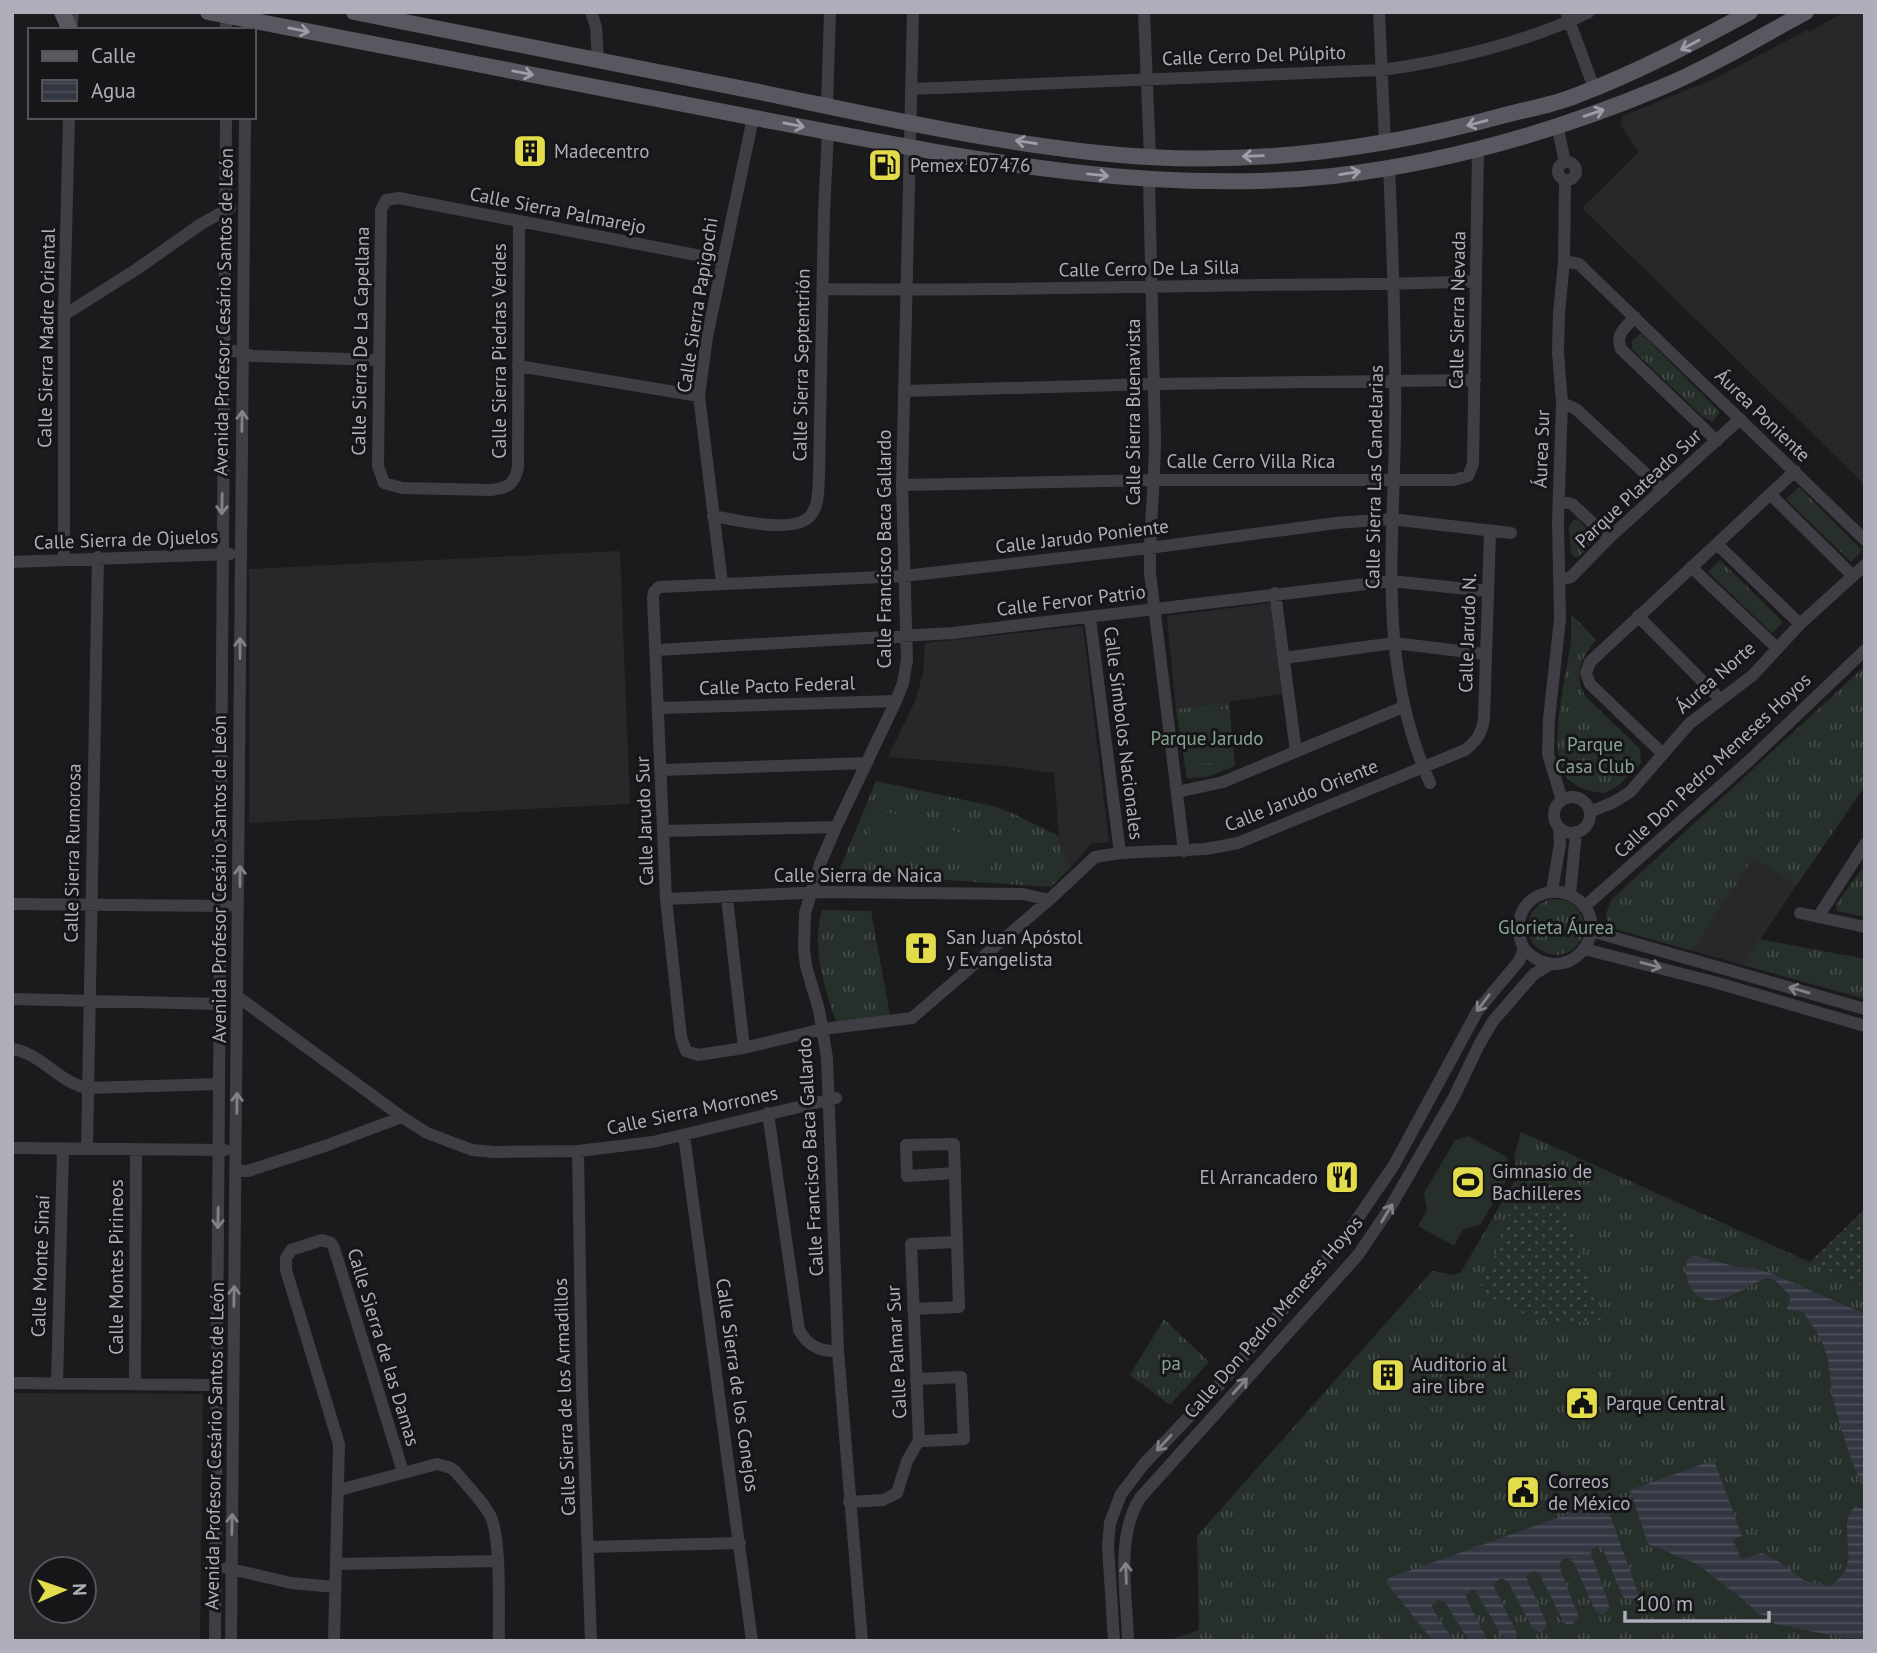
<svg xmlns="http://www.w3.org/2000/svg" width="1877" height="1653" viewBox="0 0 1877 1653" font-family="'PT Sans',sans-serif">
	<defs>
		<pattern id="grass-tufts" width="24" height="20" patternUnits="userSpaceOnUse" patternTransform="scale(1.75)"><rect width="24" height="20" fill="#272f2b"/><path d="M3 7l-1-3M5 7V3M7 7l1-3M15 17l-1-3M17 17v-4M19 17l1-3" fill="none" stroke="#444b48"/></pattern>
		<pattern id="garden-dots" width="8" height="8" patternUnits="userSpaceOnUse" patternTransform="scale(1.75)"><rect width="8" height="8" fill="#272f2b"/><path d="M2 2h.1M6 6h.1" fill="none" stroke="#444b48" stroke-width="1.8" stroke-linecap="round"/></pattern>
		<pattern id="water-rules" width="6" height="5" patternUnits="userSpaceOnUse" patternTransform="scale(1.75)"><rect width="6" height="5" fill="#333742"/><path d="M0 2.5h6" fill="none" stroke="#4e515b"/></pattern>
	</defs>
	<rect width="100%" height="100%" fill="#1b1b1d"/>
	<path fill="#28272a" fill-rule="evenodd" d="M1844 12H1865V485L1582 208 1639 152 1620 124 1623 116 1716 78 1807 30 1811 31Z
		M620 551 630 804 249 823V569Z
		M1270 603 1283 694 1176 709 1167 616Z
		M1083 626 1109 842 1091 844 1071 867 1060 849 1054 773 1004 766 888 757 916 699 923 672 925 643Z
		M1753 858 1796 886 1743 965 1693 951Z
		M12 1393 203 1394 200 1641H12ZM84 1569V1611H42V1569Z"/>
	<path fill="url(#grass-tufts)" d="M1641 333 1720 412 1712 422 1702 416 1632 349V341Z
		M1799 487 1862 550 1851 562 1786 499Z
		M1578 519 1595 539 1579 557H1574L1571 553 1569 527 1572 521Z
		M1720 560 1783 622 1772 633 1708 572Z
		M1571 614 1596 640C1581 659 1573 672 1585 696L1640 749 1641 763 1620 784 1605 793C1589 792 1571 787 1563 772 1549 747 1566 676 1570 647 1572 637 1571 625 1571 614Z
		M1865 666V786L1796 886 1753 858 1693 951 1614 929 1607 923 1606 914 1611 900Z
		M1229 702 1235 766 1207 777 1187 778 1176 709Z
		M876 781 993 806 1012 813 1059 836 1060 849 1071 867 1051 887 838 873Z
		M1865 865V917L1837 911 1836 904Z
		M1528 927a28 28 0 1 1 56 0a28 28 0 1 1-56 0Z
		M822 910 871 911 891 1020 838 1028C825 988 811 952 822 910Z
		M1759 939 1865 959V999L1743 965Z
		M1521 1132 1865 1287V1641H1167L1199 1630 1197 1536 1432 1271 1454 1275 1461 1272 1518 1175 1514 1157Z
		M1164 1319 1209 1362 1170 1405 1130 1375Z"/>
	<path fill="url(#garden-dots)" d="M1532 1159 1550 1168 1603 1319C1545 1330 1528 1316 1478 1291L1501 1244V1227L1517 1201Z
		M1865 1209V1287L1810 1262Z"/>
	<path fill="#272f2b" d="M1227 709 1230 733 1187 737 1185 713Z
		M1230 737 1232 761 1190 765 1188 741Z
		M873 811 921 818 917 847 868 841Z
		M943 829 997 839 990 871 938 861Z
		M1468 1136 1507 1157 1511 1172 1481 1224 1463 1230 1454 1246 1418 1226 1427 1210 1424 1193 1455 1140Z"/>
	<path fill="url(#water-rules)" d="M1696 1256 1737 1267 1754 1268 1770 1273 1865 1314V1486C1856 1480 1834 1408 1832 1393 1830 1379 1830 1364 1825 1350 1820 1335 1811 1324 1803 1312L1788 1310 1787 1308 1791 1297 1775 1280 1768 1278C1748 1284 1731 1301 1710 1300 1691 1300 1679 1271 1690 1257Z
		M1714 1460 1742 1536 1733 1539 1741 1559 1762 1553 1781 1563 1803 1580 1829 1586C1868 1565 1832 1525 1856 1506L1865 1510V1638H1845L1775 1624 1769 1617 1756 1613 1749 1604 1697 1564 1648 1544 1630 1490Z
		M1605 1501 1638 1593V1597L1633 1600 1623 1597 1603 1549 1599 1546 1592 1549 1591 1553 1609 1605 1608 1610 1602 1614 1595 1611 1574 1563 1569 1558 1563 1559 1560 1563V1568L1579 1618 1572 1624 1567 1625 1563 1621 1540 1575 1535 1571 1527 1574V1579L1546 1622V1628L1541 1632 1533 1629 1508 1582 1502 1578 1494 1583V1587L1517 1634 1515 1641 1504 1640 1476 1591 1472 1589 1466 1595 1467 1600 1488 1641H1469L1445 1602 1439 1600 1432 1605 1433 1610 1454 1641H1433L1386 1582 1389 1578Z"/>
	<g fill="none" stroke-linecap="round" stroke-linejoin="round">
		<path stroke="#3f3e44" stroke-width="12" d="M591 12 596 27 598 60
			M1144 12 1150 157
			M1379 12 1385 143
			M1566 12 1594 88
			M71 30 73 12
			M226 30V12
			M911 89 1382 70C1449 61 1528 42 1589 12
			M827 106 830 12
			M1557 125 1565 162
			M1558 171a9 9 0 1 1 18 0a9 9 0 1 1-18 0Z
			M1389 167C1393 256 1396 344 1395 433 1393 555 1378 667 1430 783
			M1149 180 1155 438C1155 483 1149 528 1150 573L1184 851
			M519 223 518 467C515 484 508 488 491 490L402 488 384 483 378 466 381 210 386 200 399 198 722 260
			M1564 261 1579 264 1865 540
			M822 289C968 291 1113 287 1258 285 1331 284 1404 285 1476 281
			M64 315 137 269 201 224 230 208
			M1635 317C1625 328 1615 334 1621 349L1717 441
			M224 350 243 352 252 356 379 360
			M518 366 699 396
			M905 391 1154 384 1475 380
			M1562 403 1576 409 1663 490
			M902 485 1155 480H1454L1468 476 1473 464 1478 149
			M1771 495 1853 576
			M1559 501 1572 504 1609 538
			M713 516C735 520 796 535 811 515 819 505 818 490 819 477L824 212 828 132
			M1490 531 1484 718C1482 733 1477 741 1465 750L1238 843 1206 849 1120 853 1095 857 1049 900 912 1018 823 1029 744 1048 698 1055 686 1051 681 1037 666 899 653 598 654 592 659 587 904 576 1149 548 1336 523 1391 519 1511 533
			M1717 544 1800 624
			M64 559V315L69 117
			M12 562 230 554
			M1691 567 1777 648
			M1560 580 1571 577 1609 538 1740 419
			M722 583 699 396 707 337 753 118
			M1275 593 1296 752
			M1638 616 1720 699
			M1090 618 1120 853
			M657 650 953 633 1391 581 1487 591
			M1284 658 1394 643 1485 654
			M659 708 896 701
			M1662 753 1590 684 1586 673 1590 662 1795 471
			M661 770 867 763
			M1177 792 1223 782 1403 707
			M1554 815a18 18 0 1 1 36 0a18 18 0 1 1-36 0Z
			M1562 800 1548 754 1549 719 1560 619 1558 522 1562 403 1558 353 1559 314 1564 261 1565 180
			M1590 812 1614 802 1630 792 1689 724 1753 675 1800 624 1865 565
			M663 831 836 827
			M1552 891 1560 844 1559 827
			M1570 895 1576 832
			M727 898 744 1048
			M666 899 825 892 1023 894 1049 900
			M12 904 228 906
			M1584 907 1751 759 1865 650
			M1800 913 1865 927
			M1818 917 1865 844
			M1591 931 1865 1009
			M1584 949 1714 982 1865 1026
			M238 997 402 1117 427 1133 472 1150 494 1152 578 1151 653 1142 836 1098
			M12 999 220 1004
			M12 1049C41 1053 58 1082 87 1088L219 1084
			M768 1113 799 1330C808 1346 820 1352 838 1351
			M684 1135 752 1641
			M12 1148 225 1150
			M87 1149 98 557
			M578 1151 582 1391 591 1641
			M236 1171H248L325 1146 402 1117
			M913 1309 959 1307 954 1144 906 1145 907 1176 955 1173
			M916 1379 961 1377 964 1439 926 1441 919 1440
			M12 1383 215 1385
			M57 1384 63 1149
			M135 1384 136 1150
			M339 1490 437 1464 451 1468 456 1472C467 1486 482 1500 490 1515 502 1538 498 1612 499 1641
			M849 1502 883 1500 897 1493 907 1461 919 1440 911 1244 956 1242
			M588 1547 740 1543
			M336 1564 497 1561
			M226 1568 291 1583 335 1587
			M215 1641 226 117
			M231 1641 245 117
			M334 1641 339 1444 286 1270V1258L291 1250 322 1240 331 1243 334 1248 403 1472
			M862 1641 838 1351 827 1058 819 1010 806 966 804 949 805 913 820 864 836 827 896 701 903 683 907 660 902 485 913 12
			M1114 1641 1108 1546 1110 1523 1121 1494 1144 1464 1223 1381 1347 1234 1394 1165 1478 1010 1519 961 1524 949C1513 927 1519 900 1546 893 1556 890 1568 892 1577 899 1617 930 1566 993 1524 949
			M1128 1641C1127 1596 1115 1537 1140 1498L1358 1255 1391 1206 1454 1097 1479 1045 1493 1021 1534 974 1549 965"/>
		<path stroke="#595860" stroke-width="16" d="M62 12 70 30
			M208 12C397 48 587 86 776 122 959 157 1146 196 1333 176 1444 163 1557 131 1660 88 1710 67 1758 38 1806 12
			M354 12C491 39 627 66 764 93 890 119 1020 149 1148 157 1269 164 1389 147 1505 115 1528 109 1553 105 1575 96 1636 73 1693 43 1750 12"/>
	</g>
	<defs><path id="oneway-shaft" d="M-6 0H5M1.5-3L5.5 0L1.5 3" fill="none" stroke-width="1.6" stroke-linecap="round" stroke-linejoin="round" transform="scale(1.75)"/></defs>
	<g stroke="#9d9ea9">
		<use href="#oneway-shaft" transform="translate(299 30) rotate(11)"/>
		<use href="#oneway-shaft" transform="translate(1690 45) rotate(152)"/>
		<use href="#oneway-shaft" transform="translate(523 73) rotate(11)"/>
		<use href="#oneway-shaft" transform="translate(1594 113) rotate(-19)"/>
		<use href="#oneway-shaft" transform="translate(1477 123) rotate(165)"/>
		<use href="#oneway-shaft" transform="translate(794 125) rotate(11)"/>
		<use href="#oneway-shaft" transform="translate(1026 142) rotate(-171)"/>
		<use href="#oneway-shaft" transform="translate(1253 156) rotate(178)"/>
		<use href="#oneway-shaft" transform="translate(1350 173) rotate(-9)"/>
		<use href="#oneway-shaft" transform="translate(1098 175) rotate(6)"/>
	</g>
	<g stroke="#82828b">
		<use href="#oneway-shaft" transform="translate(242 421) rotate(-89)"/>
		<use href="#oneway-shaft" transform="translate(222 504) rotate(91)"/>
		<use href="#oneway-shaft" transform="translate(240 648) rotate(-90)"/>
		<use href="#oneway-shaft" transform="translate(240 876) rotate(-90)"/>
		<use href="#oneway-shaft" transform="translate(1651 965) rotate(15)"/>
		<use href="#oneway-shaft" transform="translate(1799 990) rotate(-164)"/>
		<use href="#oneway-shaft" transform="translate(1483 1003) rotate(127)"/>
		<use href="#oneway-shaft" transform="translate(237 1103) rotate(-89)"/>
		<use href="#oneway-shaft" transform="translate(1387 1213) rotate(-59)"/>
		<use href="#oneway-shaft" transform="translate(218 1218) rotate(91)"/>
		<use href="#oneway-shaft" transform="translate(234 1296) rotate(-89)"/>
		<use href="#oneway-shaft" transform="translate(1240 1386) rotate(-48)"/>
		<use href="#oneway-shaft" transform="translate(1164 1443) rotate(133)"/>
		<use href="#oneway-shaft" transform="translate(232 1524) rotate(-89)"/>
		<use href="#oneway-shaft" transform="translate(1126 1573) rotate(-92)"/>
	</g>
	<defs>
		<g id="building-square" transform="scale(1.75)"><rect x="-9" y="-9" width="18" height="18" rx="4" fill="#e4dd4b" stroke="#161618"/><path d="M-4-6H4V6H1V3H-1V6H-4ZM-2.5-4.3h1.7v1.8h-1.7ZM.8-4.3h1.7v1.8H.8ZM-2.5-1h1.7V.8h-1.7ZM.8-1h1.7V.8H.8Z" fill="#111"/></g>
		<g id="fuel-square" transform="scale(1.75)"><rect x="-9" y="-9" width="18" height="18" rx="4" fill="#e4dd4b" stroke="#161618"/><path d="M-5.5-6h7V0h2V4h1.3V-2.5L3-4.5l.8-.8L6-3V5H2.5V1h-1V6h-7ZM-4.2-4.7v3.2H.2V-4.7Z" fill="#111"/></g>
		<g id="church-square" transform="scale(1.75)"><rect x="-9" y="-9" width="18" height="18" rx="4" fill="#e4dd4b" stroke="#161618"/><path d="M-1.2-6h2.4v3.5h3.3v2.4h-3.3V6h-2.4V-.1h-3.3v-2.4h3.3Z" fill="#111"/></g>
		<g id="restaurant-square" transform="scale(1.75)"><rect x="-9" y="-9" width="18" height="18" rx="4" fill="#e4dd4b" stroke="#161618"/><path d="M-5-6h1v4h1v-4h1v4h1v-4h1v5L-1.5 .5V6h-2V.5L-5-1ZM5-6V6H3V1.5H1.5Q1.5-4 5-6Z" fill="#111"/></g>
		<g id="stadium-square" transform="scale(1.75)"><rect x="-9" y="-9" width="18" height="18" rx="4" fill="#e4dd4b" stroke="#161618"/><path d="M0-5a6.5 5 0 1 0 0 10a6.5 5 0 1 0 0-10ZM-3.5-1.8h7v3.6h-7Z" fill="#111"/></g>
		<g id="civic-square" transform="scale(1.75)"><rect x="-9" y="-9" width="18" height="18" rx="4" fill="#e4dd4b" stroke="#161618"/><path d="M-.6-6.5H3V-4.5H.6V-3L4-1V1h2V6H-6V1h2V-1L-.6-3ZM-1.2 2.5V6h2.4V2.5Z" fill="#111"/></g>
	</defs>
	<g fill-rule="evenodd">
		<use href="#building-square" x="530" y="151"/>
		<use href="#fuel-square" x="885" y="165"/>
		<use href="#church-square" x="921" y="948"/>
		<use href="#restaurant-square" x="1342" y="1177"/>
		<use href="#stadium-square" x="1468" y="1182"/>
		<use href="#building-square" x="1388" y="1375"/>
		<use href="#civic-square" x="1582" y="1403"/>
		<use href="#civic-square" x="1523" y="1492"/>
	</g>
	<g text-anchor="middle" stroke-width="6" stroke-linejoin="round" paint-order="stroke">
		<g font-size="19" fill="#aeafbb" stroke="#161618">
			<text transform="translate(1254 55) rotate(-2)" y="7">Calle Cerro Del Púlpito</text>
			<text transform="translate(558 210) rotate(11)" y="7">Calle Sierra Palmarejo</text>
			<text transform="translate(1149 268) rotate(-1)" y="7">Calle Cerro De La Silla</text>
			<text transform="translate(697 305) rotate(-81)" y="7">Calle Sierra Papigochi</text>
			<text transform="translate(1457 310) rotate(-89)" y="7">Calle Sierra Nevada</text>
			<text transform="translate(223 312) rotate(-89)" y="7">Avenida Profesor Cesário Santos de León</text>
			<text transform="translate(46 338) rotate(-89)" y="7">Calle Sierra Madre Oriental</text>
			<text transform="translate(360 341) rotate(-89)" y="7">Calle Sierra De La Capellana</text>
			<text transform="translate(499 351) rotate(-90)" y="7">Calle Sierra Piedras Verdes</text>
			<text transform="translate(801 365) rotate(-89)" y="7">Calle Sierra Septentrión</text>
			<text transform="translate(1133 412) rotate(-90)" y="7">Calle Sierra Buenavista</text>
			<text transform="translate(1763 415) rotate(44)" y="7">Áurea Poniente</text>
			<text transform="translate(1541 449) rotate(-88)" y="7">Áurea Sur</text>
			<text x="1251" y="468">Calle Cerro Villa Rica</text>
			<text transform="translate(1374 477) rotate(-89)" y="7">Calle Sierra Las Candelarias</text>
			<text transform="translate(1638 488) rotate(-43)" y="7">Parque Plateado Sur</text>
			<text transform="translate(1082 536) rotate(-7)" y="7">Calle Jarudo Poniente</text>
			<text transform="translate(126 539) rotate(-2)" y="7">Calle Sierra de Ojuelos</text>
			<text transform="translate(884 549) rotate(-90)" y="7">Calle Francisco Baca Gallardo</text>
			<text transform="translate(1071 600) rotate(-7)" y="7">Calle Fervor Patrio</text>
			<text transform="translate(1467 633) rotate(-88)" y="7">Calle Jarudo N.</text>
			<text transform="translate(1715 677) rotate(-41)" y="7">Áurea Norte</text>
			<text transform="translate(777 685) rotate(-2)" y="7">Calle Pacto Federal</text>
			<text transform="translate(1124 733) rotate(83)" y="7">Calle Símbolos Nacionales</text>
			<text transform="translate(1712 765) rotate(-43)" y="7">Calle Don Pedro Meneses Hoyos</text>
			<text transform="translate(1301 795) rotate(-22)" y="7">Calle Jarudo Oriente</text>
			<text transform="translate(644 821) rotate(-92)" y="7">Calle Jarudo Sur</text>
			<text transform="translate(72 853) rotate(-89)" y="7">Calle Sierra Rumorosa</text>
			<text x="858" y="882">Calle Sierra de Naica</text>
			<text transform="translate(219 879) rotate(-90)" y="7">Avenida Profesor Cesário Santos de León</text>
			<text transform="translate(692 1110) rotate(-12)" y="7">Calle Sierra Morrones</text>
			<text transform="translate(810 1157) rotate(-93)" y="7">Calle Francisco Baca Gallardo</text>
			<text transform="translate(40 1266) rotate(-88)" y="7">Calle Monte Sinaí</text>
			<text transform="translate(116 1267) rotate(-90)" y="7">Calle Montes Pirineos</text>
			<text transform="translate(1273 1317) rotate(-49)" y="7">Calle Don Pedro Meneses Hoyos</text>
			<text transform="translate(384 1347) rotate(73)" y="7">Calle Sierra de las Damas</text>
			<text transform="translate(896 1352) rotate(-93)" y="7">Calle Palmar Sur</text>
			<text transform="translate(738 1385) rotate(82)" y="7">Calle Sierra de los Conejos</text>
			<text transform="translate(564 1397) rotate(-92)" y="7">Calle Sierra de los Armadillos</text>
			<text transform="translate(214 1446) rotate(-89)" y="7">Avenida Profesor Cesário Santos de León</text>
		</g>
		<g font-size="19" fill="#aeafbb" stroke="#161618" text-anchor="start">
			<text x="554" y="158">Madecentro</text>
			<text x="910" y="172">Pemex E07476</text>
			<text x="946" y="944">San Juan Apóstol<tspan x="946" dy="22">y Evangelista</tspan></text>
			<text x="1492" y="1178">Gimnasio de<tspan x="1492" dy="22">Bachilleres</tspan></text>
			<text x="1318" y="1184" text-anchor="end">El Arrancadero</text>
			<text x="1412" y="1371">Auditorio al<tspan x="1412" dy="22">aire libre</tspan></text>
			<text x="1606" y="1410">Parque Central</text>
			<text x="1548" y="1488">Correos<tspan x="1548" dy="22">de México</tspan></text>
		</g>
		<g font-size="19" fill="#87a491" stroke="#161618">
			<text x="1207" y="745">Parque Jarudo</text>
			<text x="1595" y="751">Parque<tspan x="1595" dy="22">Casa Club</tspan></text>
			<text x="1556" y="934">Glorieta Áurea</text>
			<text x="1171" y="1370">pa</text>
		</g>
	</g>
	<rect width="1877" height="1653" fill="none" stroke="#aeafbb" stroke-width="28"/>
	<rect x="28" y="28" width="228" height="91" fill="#161618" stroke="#535359" stroke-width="2"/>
	<rect x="42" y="51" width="35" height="10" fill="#595860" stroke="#535359" stroke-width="2"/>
	<text x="91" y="63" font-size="21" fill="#aeafbb">Calle</text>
	<rect x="42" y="80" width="35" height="21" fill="url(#water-rules)" stroke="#535359" stroke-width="2"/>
	<text x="91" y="98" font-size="21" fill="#aeafbb">Agua</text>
	<g transform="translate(63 1590) rotate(88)"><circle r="33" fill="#161618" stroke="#535359" stroke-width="2"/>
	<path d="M0-5L12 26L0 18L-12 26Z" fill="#e4dd4b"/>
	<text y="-10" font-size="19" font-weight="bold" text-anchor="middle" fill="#aeafbb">N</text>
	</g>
	<path d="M1625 1611v10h144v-10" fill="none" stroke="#aeafbb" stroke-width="3.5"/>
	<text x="1636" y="1611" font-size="21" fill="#aeafbb" stroke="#161618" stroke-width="5" paint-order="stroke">100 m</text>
</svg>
